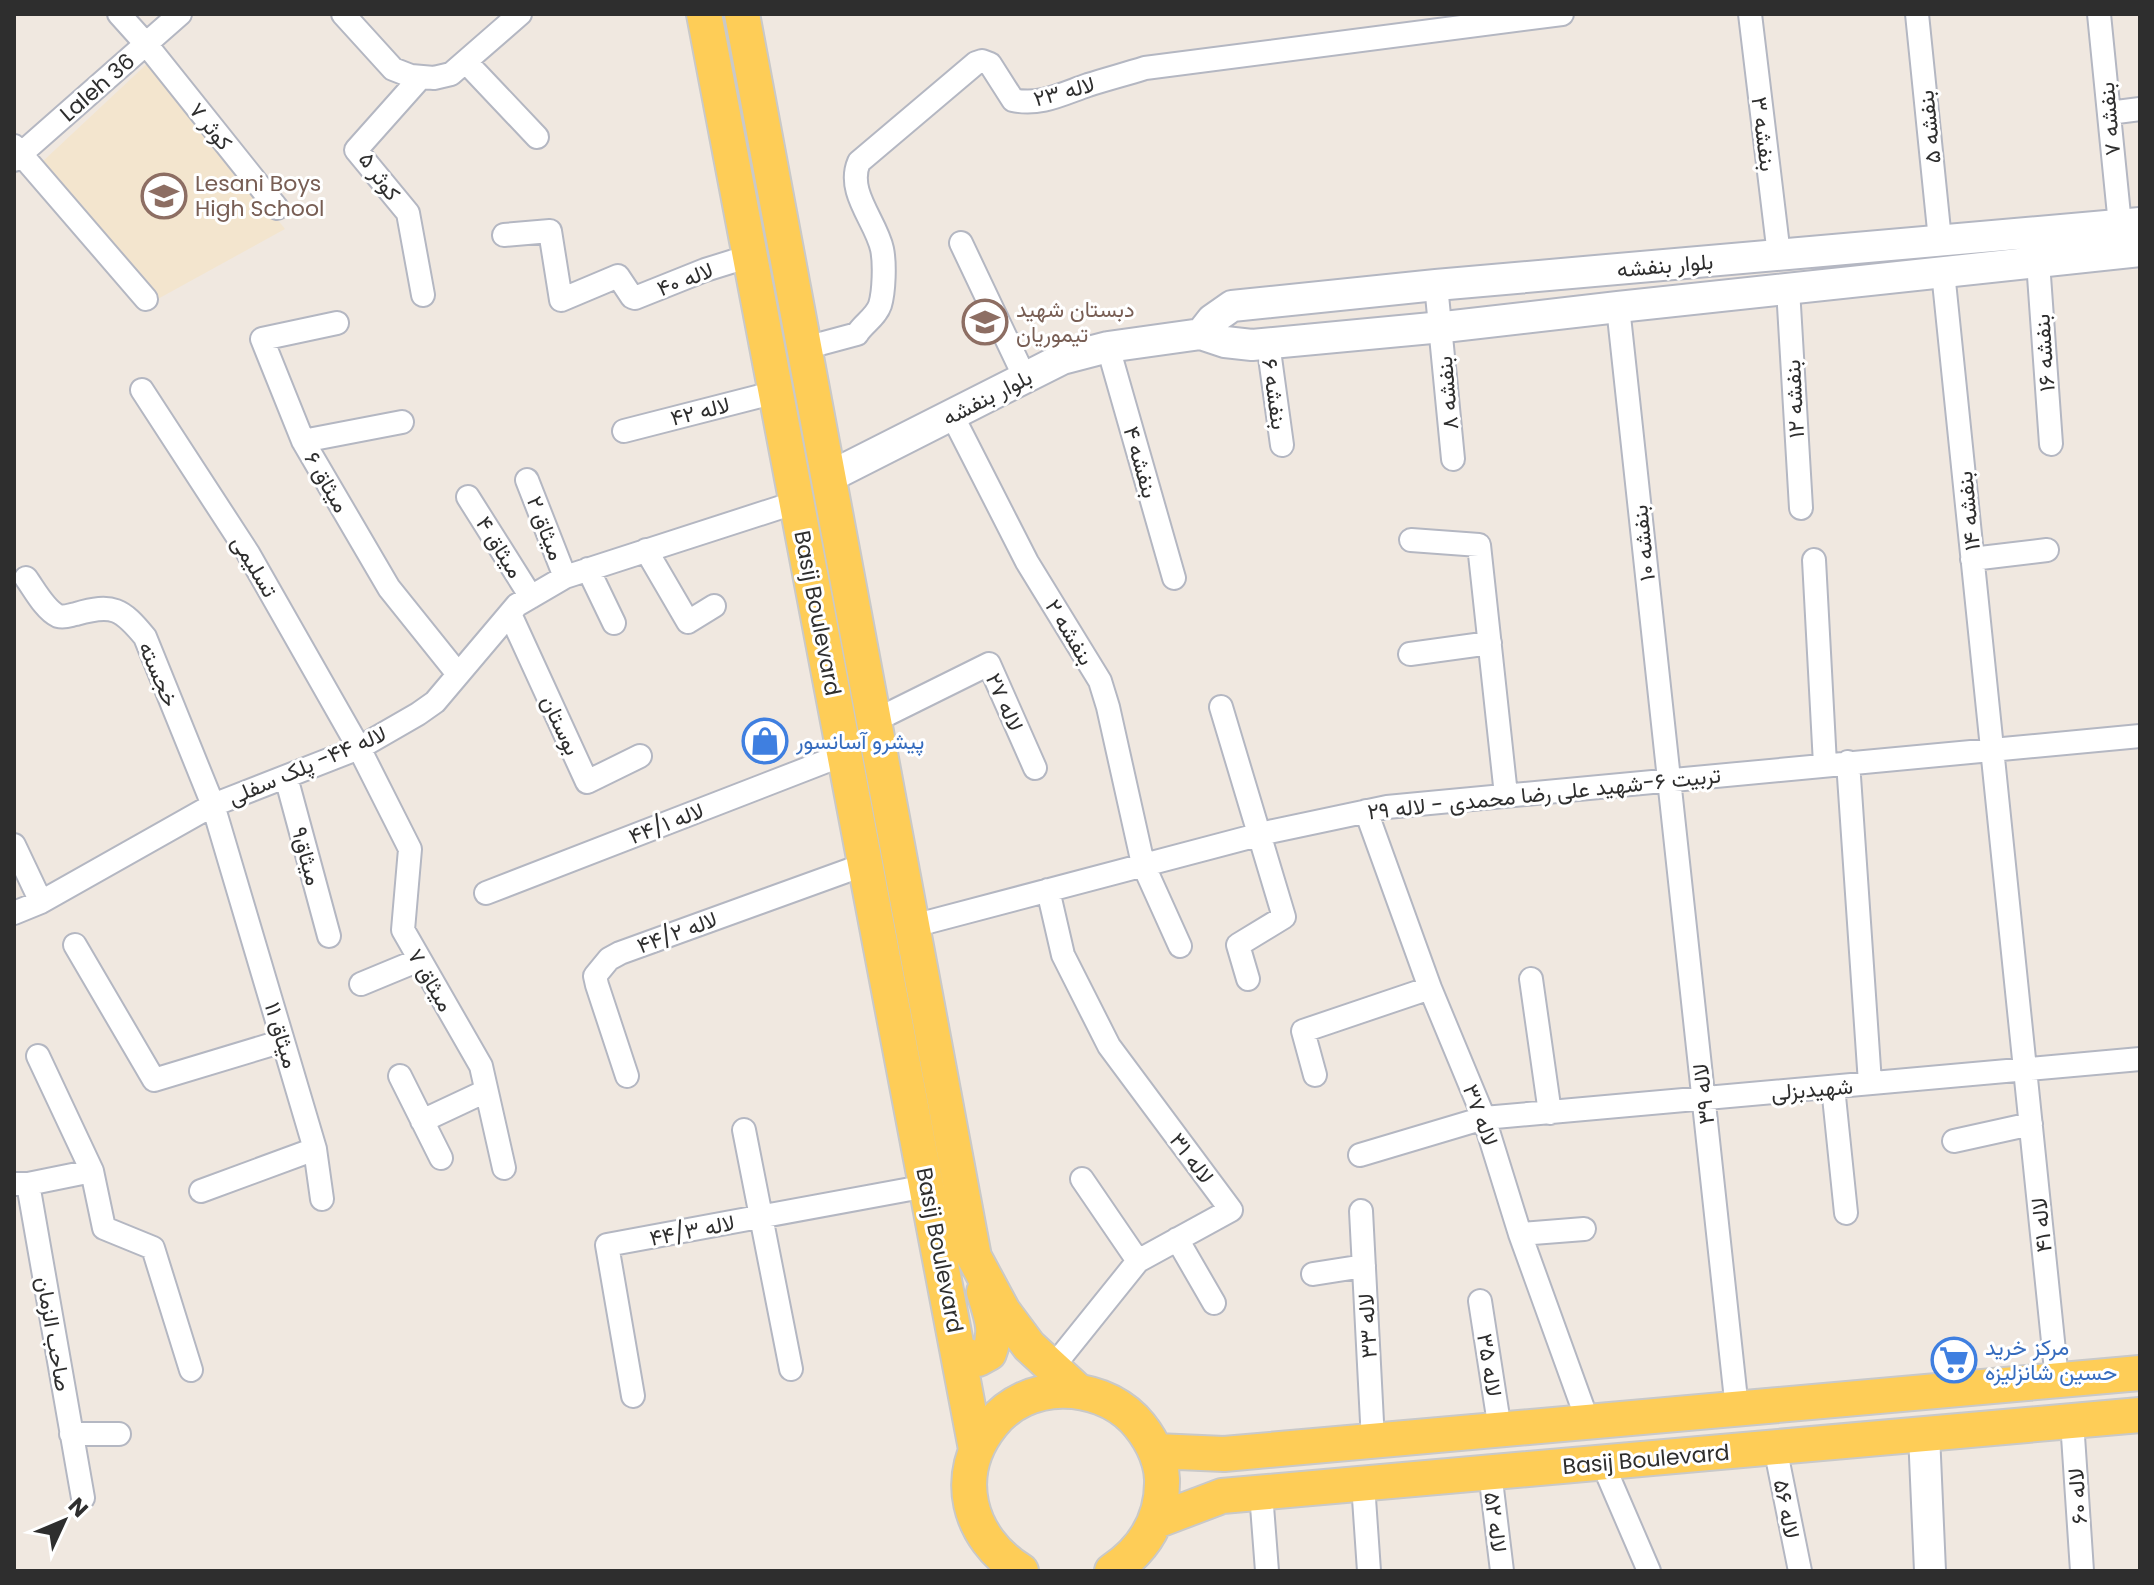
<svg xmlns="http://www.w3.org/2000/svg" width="2154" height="1585" viewBox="0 0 2154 1585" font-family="Poppins,Vazirmatn,sans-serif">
	<rect width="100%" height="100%" fill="#f0e8e0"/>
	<path fill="#f3e5ce" d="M151 60 285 229 156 300 41 163Z"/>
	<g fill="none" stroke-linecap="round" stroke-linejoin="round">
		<g stroke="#b4b7c2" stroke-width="26">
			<path id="street" d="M119 14 146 44 277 208
				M343 14 393 69 411 76 434 78 451 74 520 14
				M1750 14 1779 255
				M1917 14 1940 240
				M2099 14 2120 225
				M466 62 537 137
				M421 77 356 150 408 213 423 295
				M2109 113 2140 109
				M14 146 146 299
				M14 160 180 14
				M504 235 550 231 561 300 618 276 632 297 635 298 705 270 750 256
				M961 243 1025 378
				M2038 262 2051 444
				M1943 272 2057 1380
				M1436 285 1453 459
				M1788 289 1801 508
				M1618 307 1737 1409
				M337 323 262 339 303 441 389 588 458 674
				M1268 343 1282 445
				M1108 347 1174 578
				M805 348 857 334C863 324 876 317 880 305 884 292 885 263 882 249 876 221 846 192 859 162L976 63 982 61 990 64 1013 100C1040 106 1062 94 1088 85 1107 79 1126 74 1145 68L1562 14
				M142 390 248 553 359 748 410 849 403 930 481 1066 504 1168
				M952 415 1027 562 1100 681 1108 707 1143 864 1180 946
				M624 431 776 392
				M303 441 402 422
				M527 480 565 577
				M468 497 531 597
				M1411 540 1479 545 1506 795
				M646 550 688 622 714 606
				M1972 559 2047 550
				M1814 560 1825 764
				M588 569 614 623
				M26 578C34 589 45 610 58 616 65 618 70 615 76 614 113 603 122 609 145 637L213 805 315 1149 201 1191
				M510 614 587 782 640 756
				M1410 654 1490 643
				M1221 707 1284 917 1238 945 1248 979
				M874 721 989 664 1035 768
				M1848 762 1870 1083
				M286 777 329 936
				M1366 811 1430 988 1484 1118 1520 1234 1588 1422
				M14 845 41 902
				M1048 890 1063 955 1109 1046 1231 1210 1138 1261 1052 1368
				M486 893 845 754
				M14 913 41 902 213 805 359 748 418 714 435 702 517 605 565 577 797 502
				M913 926 1269 832 1387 807 2140 736
				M75 945 154 1080 283 1041
				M1531 979 1550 1113
				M361 984 419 960
				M38 1056 92 1171
				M1315 1075 1303 1031 1430 988
				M400 1076 441 1158
				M627 1076 597 985 595 976 609 959 620 953 866 864
				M1833 1087 1846 1213
				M422 1121 486 1091
				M744 1130 791 1369
				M1954 1141 2031 1124
				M315 1149 322 1199
				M1360 1155 1484 1118 2140 1059
				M1082 1179 1138 1261
				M14 1184H28L83 1498
				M28 1184 92 1171 104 1228 153 1248 191 1370
				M1361 1211 1373 1441
				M1520 1234 1584 1229
				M1177 1239 1214 1303
				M1313 1274 1364 1266
				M1480 1301 1500 1430
				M633 1396 607 1245 927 1186
				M2072 1421 2082 1571
				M71 1434H119
				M1775 1447 1800 1571
				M1602 1462 1649 1571
				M1490 1472 1502 1571
				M1363 1484 1369 1571
				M1261 1493 1267 1571"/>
		</g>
		<g stroke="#b4b7c2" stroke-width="34">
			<path id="secondary" d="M1201 334 1212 320 1232 306 1436 285 2140 223
				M829 477 1062 359 1108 347 1201 334 1225 342 1252 345 1453 326 1618 307 2140 251
				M1924 1434 1930 1571"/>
		</g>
		<g stroke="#c9c9c9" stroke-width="38">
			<path id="primary" d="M704 14 976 1449
				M742 14 974 1257 1003 1311 1029 1346 1078 1391
				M960 1354 978 1359 989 1353C998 1330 991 1315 984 1292
				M1156 1451 1224 1454 2140 1373
				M1156 1521 1222 1496 2140 1415
				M1021 1571C968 1538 951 1475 992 1424 1027 1380 1096 1381 1134 1419 1149 1435 1161 1457 1162 1479 1163 1519 1145 1549 1112 1571"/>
		</g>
		<use href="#street" stroke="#fff" stroke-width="22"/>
		<use href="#secondary" stroke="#fff" stroke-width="30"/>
		<use href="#primary" stroke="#fecd57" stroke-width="34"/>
	</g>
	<defs>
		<g id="school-ring" transform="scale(2.3)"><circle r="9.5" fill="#fff" stroke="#8d6e63" stroke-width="1.5"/><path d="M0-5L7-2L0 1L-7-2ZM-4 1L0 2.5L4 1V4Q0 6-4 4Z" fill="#8d6e63"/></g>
		<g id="shop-ring" transform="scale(2.3)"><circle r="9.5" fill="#fff" stroke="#3f7fe0" stroke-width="1.5"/><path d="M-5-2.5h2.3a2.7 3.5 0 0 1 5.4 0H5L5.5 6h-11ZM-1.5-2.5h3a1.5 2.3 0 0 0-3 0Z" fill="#3f7fe0"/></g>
		<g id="supermarket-ring" transform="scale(2.3)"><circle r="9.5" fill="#fff" stroke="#3f7fe0" stroke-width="1.5"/><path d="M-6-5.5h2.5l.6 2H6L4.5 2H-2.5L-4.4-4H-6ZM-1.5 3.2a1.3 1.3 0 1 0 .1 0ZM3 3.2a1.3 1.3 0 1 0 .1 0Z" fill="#3f7fe0"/></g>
	</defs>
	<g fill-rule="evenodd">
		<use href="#school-ring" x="164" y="196"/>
		<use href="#school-ring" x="985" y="322"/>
		<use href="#shop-ring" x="765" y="741"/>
		<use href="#supermarket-ring" x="1954" y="1360"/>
	</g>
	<g text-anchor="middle" stroke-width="6" stroke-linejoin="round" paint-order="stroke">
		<g font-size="22" fill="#2e2e2e" stroke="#fff">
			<text transform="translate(97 87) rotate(-41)" y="8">Laleh 36</text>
			<text transform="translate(1064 91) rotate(-15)" y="8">لاله ۲۳</text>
			<text transform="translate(2109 119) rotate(-95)" y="8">بنفشه ۷</text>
			<text transform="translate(211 126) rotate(51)" y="8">کوثر ۷</text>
			<text transform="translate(1929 127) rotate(-96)" y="8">بنفشه ۵</text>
			<text transform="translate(1764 134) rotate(83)" y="8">بنفشه ۳</text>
			<text transform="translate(380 176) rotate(54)" y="8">کوثر ۵</text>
			<text transform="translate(1665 265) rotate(-5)" y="8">بلوار بنفشه</text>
			<text transform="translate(685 279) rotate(-21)" y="8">لاله ۴۰</text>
			<text transform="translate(2044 353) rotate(-94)" y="8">بنفشه ۱۶</text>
			<text transform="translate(1447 393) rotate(-95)" y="8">بنفشه ۸</text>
			<text transform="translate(1275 394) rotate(82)" y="8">بنفشه ۶</text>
			<text transform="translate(987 397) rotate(-27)" y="8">بلوار بنفشه</text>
			<text transform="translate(1794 399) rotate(-93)" y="8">بنفشه ۱۲</text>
			<text transform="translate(700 411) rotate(-14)" y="8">لاله ۴۲</text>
			<text transform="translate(1141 462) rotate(74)" y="8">بنفشه ۴</text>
			<text transform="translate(327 482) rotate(60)" y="8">میثاق ۶</text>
			<text transform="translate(1968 511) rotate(-96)" y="8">بنفشه ۱۴</text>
			<text transform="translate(546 528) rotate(69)" y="8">میثاق ۲</text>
			<text transform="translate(1643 543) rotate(-96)" y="8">بنفشه ۱۰</text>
			<text transform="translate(500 547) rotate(58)" y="8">میثاق ۴</text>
			<text transform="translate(255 566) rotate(59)" y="8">تسلیمی</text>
			<text transform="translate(818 613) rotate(79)" y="8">Basij Boulevard</text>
			<text transform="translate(1070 632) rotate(59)" y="8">بنفشه ۲</text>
			<text transform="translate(159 674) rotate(67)" y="8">خجسته</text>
			<text transform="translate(1005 702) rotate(66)" y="8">لاله ۲۷</text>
			<text transform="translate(561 725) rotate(65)" y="8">بوستان</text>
			<text transform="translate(307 765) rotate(-23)" y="8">لاله ۴۴- پلک سفلی</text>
			<text transform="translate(1544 793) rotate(-6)" y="8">تربیت ۶-شهید علی رضا محمدی - لاله ۲۹</text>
			<text transform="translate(666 823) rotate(-21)" y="8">لاله ۴۴/۱</text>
			<text transform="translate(307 856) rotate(75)" y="8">میثاق۹</text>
			<text transform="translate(677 932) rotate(-20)" y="8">لاله ۴۴/۲</text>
			<text transform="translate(431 980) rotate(60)" y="8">میثاق ۷</text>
			<text transform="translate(282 1035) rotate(73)" y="8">میثاق ۱۱</text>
			<text transform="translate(1812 1089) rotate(-5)" y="8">شهیدبزلی</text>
			<text transform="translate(1703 1094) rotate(-96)" y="8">لاله ۳۹</text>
			<text transform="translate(1481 1115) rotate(70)" y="8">لاله ۳۷</text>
			<text transform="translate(1192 1158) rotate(53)" y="8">لاله ۳۱</text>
			<text transform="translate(2041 1225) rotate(-96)" y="8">لاله ۴۱</text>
			<text transform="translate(692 1230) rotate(-11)" y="8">لاله ۴۴/۳</text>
			<text transform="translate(940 1250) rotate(79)" y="8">Basij Boulevard</text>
			<text transform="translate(1367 1326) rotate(-93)" y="8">لاله ۳۳</text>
			<text transform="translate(54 1334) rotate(80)" y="8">صاحب الزمان</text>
			<text transform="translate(1490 1365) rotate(81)" y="8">لاله ۳۵</text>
			<text transform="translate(1646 1459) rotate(-5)" y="8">Basij Boulevard</text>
			<text transform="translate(2077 1496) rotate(-94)" y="8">لاله ۶۰</text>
			<text transform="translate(1787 1509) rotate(79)" y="8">لاله ۵۶</text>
			<text transform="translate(1496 1522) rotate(83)" y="8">لاله ۵۲</text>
		</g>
		<g font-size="22" fill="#785e54" stroke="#fff" text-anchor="start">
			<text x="195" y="191">Lesani Boys<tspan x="195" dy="25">High School</tspan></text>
			<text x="1016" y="317">دبستان شهید<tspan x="1016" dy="25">تیموریان</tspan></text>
		</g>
		<g font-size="22" fill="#366cbe" stroke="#fff" text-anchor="start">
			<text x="796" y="749">پیشرو آسانسور</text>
			<text x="1985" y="1355">مرکز خرید<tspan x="1985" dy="25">حسین شانزلیزه</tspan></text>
		</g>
	</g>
	<rect width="2154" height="1585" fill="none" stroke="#2e2e2e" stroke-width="32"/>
	<g transform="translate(64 1521) rotate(46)" stroke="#ffffff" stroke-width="6" paint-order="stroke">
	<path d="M0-6L14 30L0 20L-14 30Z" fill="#2e2e2e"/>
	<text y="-12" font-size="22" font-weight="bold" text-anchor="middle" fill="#2e2e2e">N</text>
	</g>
</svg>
